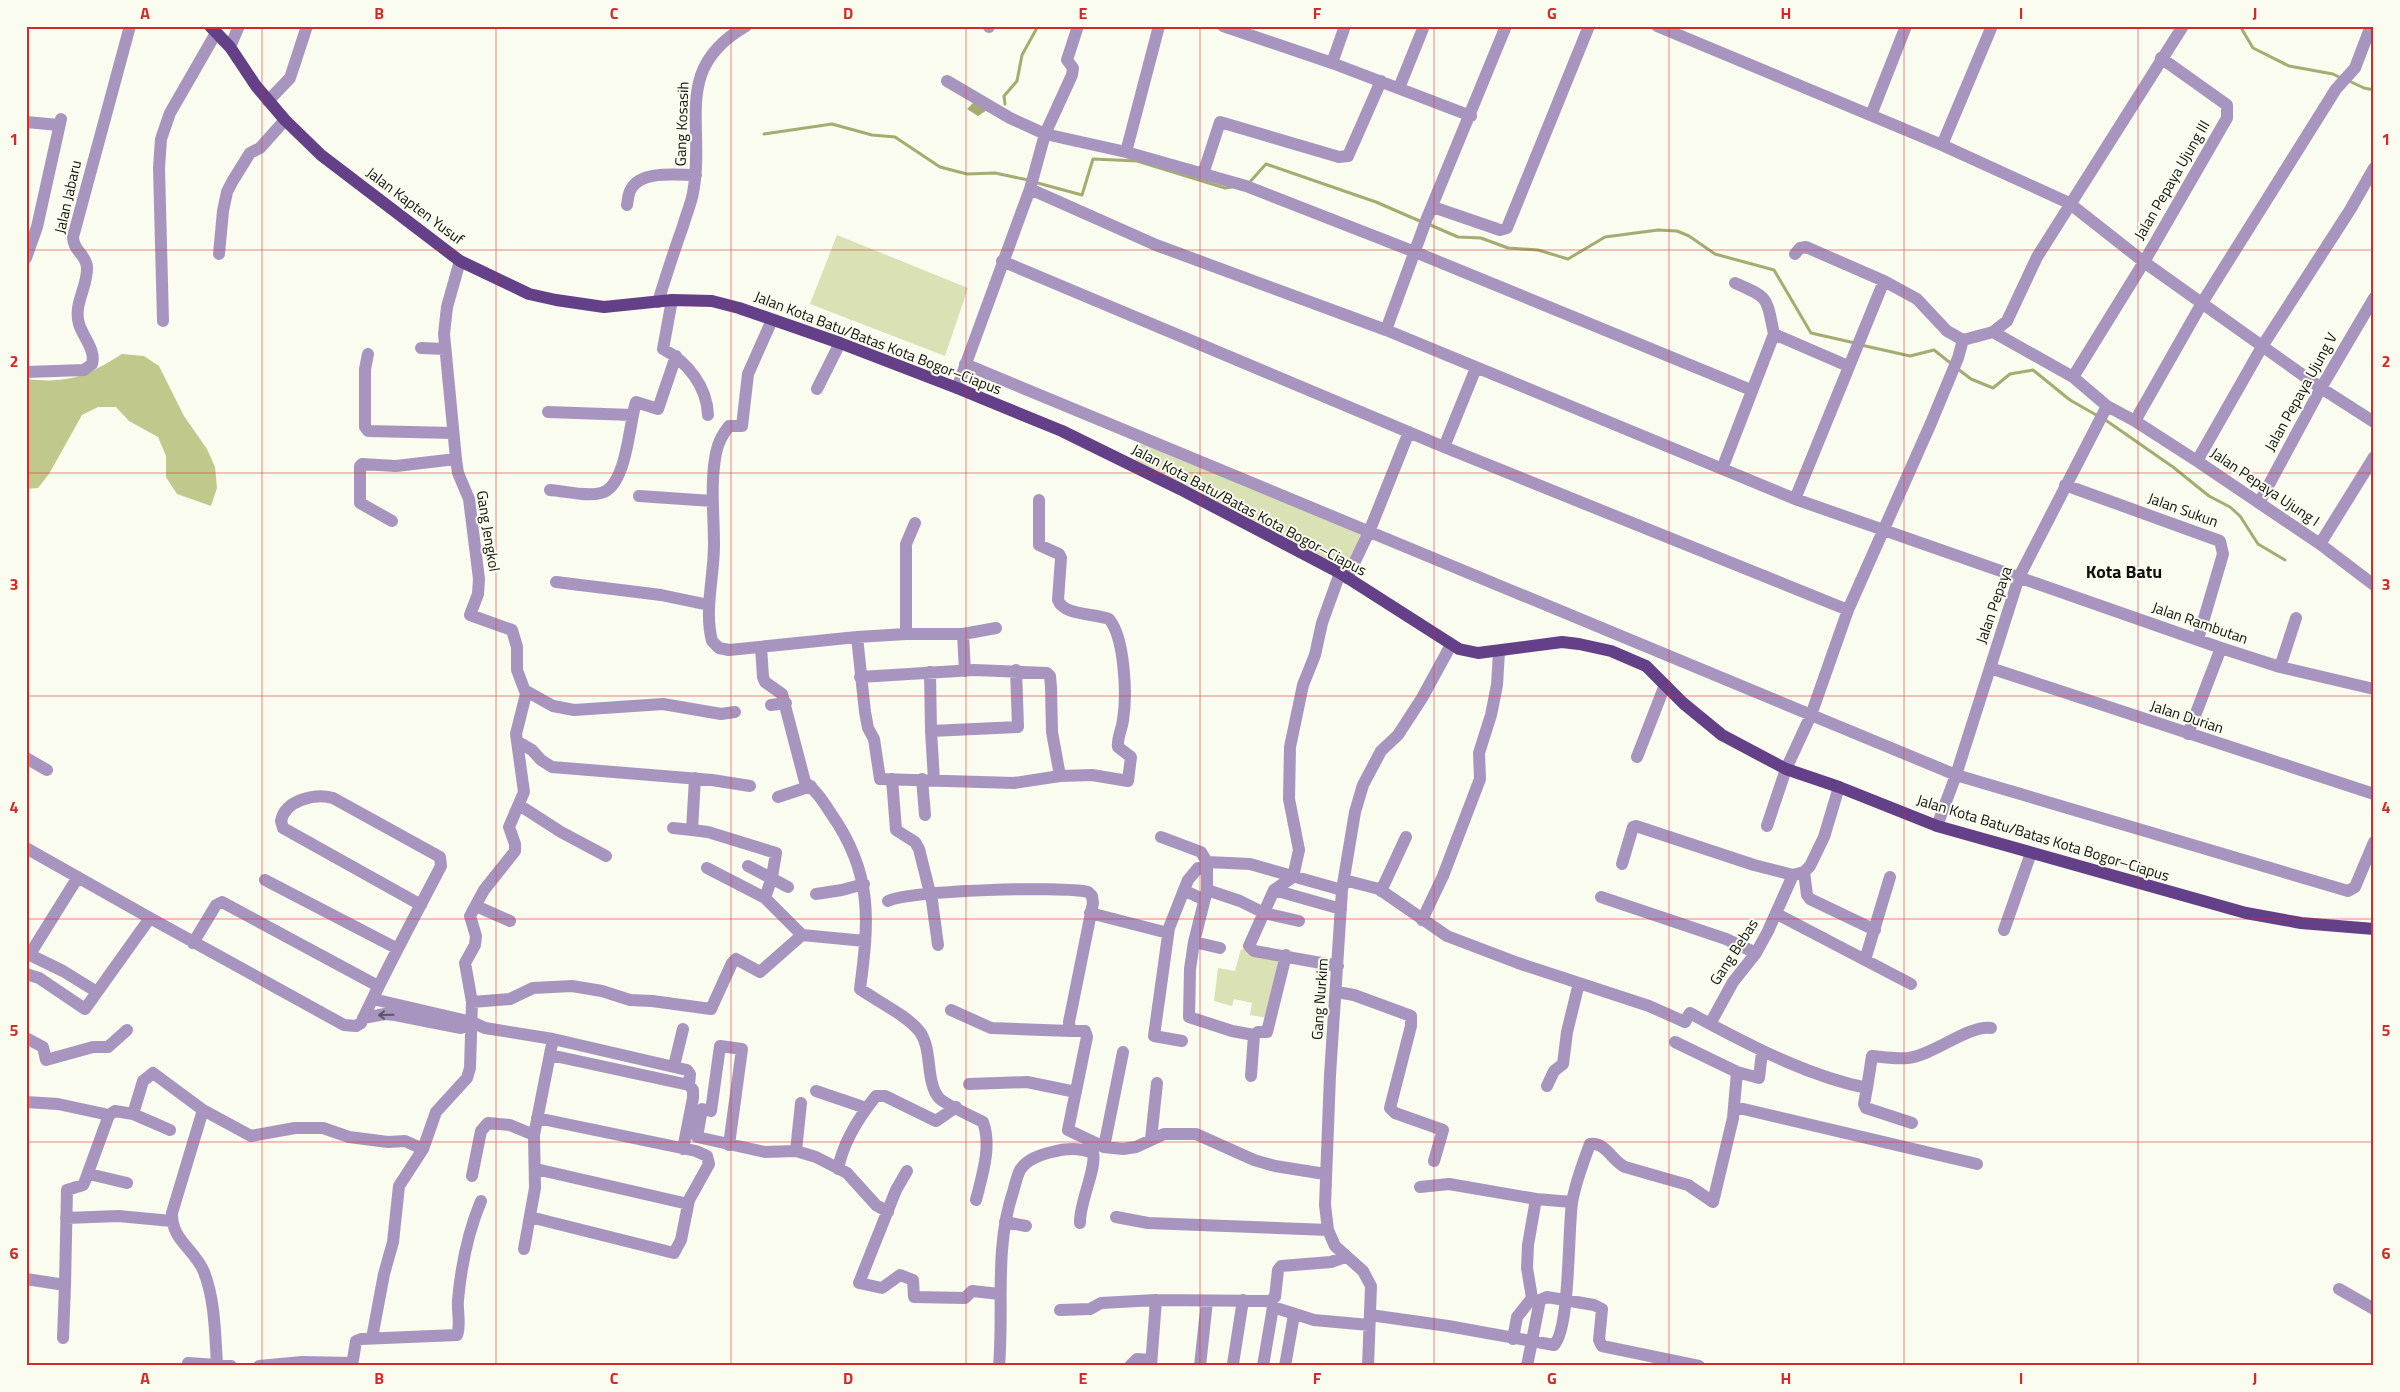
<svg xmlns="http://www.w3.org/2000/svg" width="2400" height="1392" viewBox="0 0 2400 1392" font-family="'Titillium Web',sans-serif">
	<rect width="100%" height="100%" fill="#f9fcef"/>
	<path fill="#dae1b5" d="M837 235 968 288 945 356 810 304Z
		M1143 440 1362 533 1345 574 1226 507 1135 460Z
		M1241 949 1286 959 1273 1019 1250 1015 1252 1003 1234 999 1232 1006 1214 1001 1218 968 1235 971Z"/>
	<path fill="#c0c98b" d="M122 354 144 356 159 366 184 416 207 449 215 467 217 488 211 506 177 494 166 477V456L158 437 129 421 116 407H98L82 415 49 474 38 488 26 489V379C68 384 87 376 122 354Z"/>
	<path fill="#a4ac70" d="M977 99 990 108 978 116 967 109Z"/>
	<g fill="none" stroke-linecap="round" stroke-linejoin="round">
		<path stroke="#a4ac70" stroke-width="3" d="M2240 26 2253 48 2289 66 2333 74 2341 78
			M2347 80 2364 88 2374 90
			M1005 104 1004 96 1017 81 1022 55 1038 26
			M764 134 832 124 872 135 895 137 940 167 967 174 995 173 1028 180
			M1034 182 1082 195 1093 159 1137 161 1225 188 1232 187
			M1248 184 1266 164 1376 202 1422 222
			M1428 224 1458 237 1481 238 1508 248 1538 250 1568 259 1605 237 1658 230 1677 231 1689 236 1715 254 1774 270 1811 333 1855 343
			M1861 345 1910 356 1934 350 1953 365
			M1958 369 1971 379 1993 388 2010 374 2033 370 2070 400 2098 416
			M2104 419 2173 467 2209 496 2230 507 2240 516 2258 544 2285 560"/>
		<path stroke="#a895bf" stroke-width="12" d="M1223 26 1332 63 1471 116
			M1657 26 1942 145 2069 203 2144 262 2321 388 2374 422
			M989 27V26
			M230 47 239 26
			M1332 63 1345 26
			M947 81 1010 118 1045 134 1072 75 1073 68 1067 60 1078 26
			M1399 88 1424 26
			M268 101 290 78 307 26
			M1871 115 1906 26
			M26 122 59 125
			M1942 145 1992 26
			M1126 152 1159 26
			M1203 174 1220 122 1339 157 1348 156 1381 81
			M627 205C628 200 628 194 631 189 641 170 677 175 696 175
			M1433 207 1500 230 1507 228 1589 26
			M219 254 223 211 227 192 232 182 250 153 260 148 285 120
			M1795 254 1800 248 1806 247 1884 281
			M26 258 37 227 61 119
			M1002 261 1444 447 1848 610
			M1735 283C1770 298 1766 297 1774 334
			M672 300 663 349C688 362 707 387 708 415
			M658 302C666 276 674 251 683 226 686 215 691 204 693 193 706 124 671 69 746 26
			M772 320 748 374 742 426H729C722 435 718 442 716 453 710 484 714 515 714 545 714 577 704 610 712 641L719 648 729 650 857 637 906 634H963L996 628
			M163 321 159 168 161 139 170 113 216 33
			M1386 330 1427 218 1506 26
			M1993 332 2007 321 2037 257 2183 26
			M1963 340 1947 331 1917 299 1884 281 1795 499 2221 648 2280 667 2374 689
			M421 348 445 349
			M368 354 365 369V427L368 431 453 433
			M965 364 1956 775 2348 891 2355 887 2374 842
			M26 372 84 370 92 364C96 350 83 337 79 324 73 304 88 287 87 267 86 254 73 251 73 237L130 26
			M2073 377 2107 406 2135 421 2197 461 2320 544 2374 585
			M957 388 1030 189
			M817 389 840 343
			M1751 390 1415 252 1246 186 1126 152 1045 134 1030 189 1156 245 1386 330 1795 499
			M548 412 632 415
			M2135 421 2202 303 2336 89 2355 68 2371 26
			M1444 447 1476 368
			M2197 461 2263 345 2350 210 2374 168
			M1722 469 1774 334 1848 366
			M2065 485 2220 541 2223 554 2198 639
			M550 490C565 491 586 497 601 493 627 487 629 423 636 402L658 409 676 356
			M639 496 712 501
			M2259 503 2321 388 2374 298
			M392 521 360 503V466L362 464 396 466 456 459
			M2320 544 2374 457
			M1347 578 1369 532 1409 432
			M556 582 661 595 709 605
			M906 634V544L915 523
			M963 634 965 671
			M857 637 865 712 868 728 874 739 880 779 1014 783 1060 776 1092 775 1128 781 1131 757 1118 747C1117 737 1122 729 1123 720 1127 696 1125 638 1109 619 1094 613 1064 616 1058 600L1061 558 1059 554 1039 545V500
			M761 647 763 677 765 682 782 694 805 782C817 791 824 803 832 815 873 874 869 921 860 989 877 1001 908 1016 920 1032 933 1051 925 1081 939 1098 944 1104 974 1117 983 1122 992 1146 982 1176 976 1200
			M2280 667 2296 618
			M1990 668 2374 794
			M930 672 931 731 934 780
			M860 677 974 670 1047 673 1050 676 1051 687 1052 732 1060 776
			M526 691 553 706 574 710 663 704 721 714 735 712
			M771 705 786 703
			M931 731 1018 727 1016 670
			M2188 734 2221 648
			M518 742 532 750 541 760 552 767 712 780 750 786
			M1637 757 1665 685
			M26 758 47 770
			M695 778 692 830 708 832 776 853 772 877 765 898 802 935
			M892 779 896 830 915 842 919 849 932 901 938 945
			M922 779 925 815
			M778 797 811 786
			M519 805 561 832 606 856
			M1767 826 1786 769 1811 715 1848 610 1931 423 1958 358 1963 340 1993 332 2073 377 2144 262 2227 118V105L2161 58
			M1937 826 1956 775 2019 577 2107 406
			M673 828 692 830
			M1161 837 1201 852 1207 862V890L1194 942 1190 969 1189 1017 1232 1031 1254 1035 1258 1032H1267L1286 955
			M26 848 150 918
			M1207 862 1250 864 1342 890
			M1622 864 1633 827 1636 826 1754 865 1793 875 1804 872 1810 866 1824 837 1839 787
			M748 866 788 887
			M707 868 765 898
			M1804 872 1807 895 1810 899 1875 930
			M265 880 396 948
			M1344 880 1379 889 1447 936 1518 963 1649 1006 1685 1022 1690 1013 1710 1024 1733 982 1756 953 1768 931 1793 875
			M1184 890 1188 880 1198 868 1207 869
			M1207 890 1240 901 1264 913 1299 921
			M1274 890 1341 909
			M1381 891 1406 837
			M816 894 842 890 864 884
			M1601 897 1726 939 1756 953
			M888 901C910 890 1062 886 1088 892L1092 896 1093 903 1069 1022 1070 1031H1085L1087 1037 1068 1130 1104 1147 1123 1149 1136 1147 1164 1134H1196L1254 1160 1275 1166 1325 1174
			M476 906 510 921
			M1090 913 1168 933
			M1777 914 1911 984
			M1422 920 1443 876 1480 779 1479 753 1491 715 1497 685 1499 652
			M2004 930 2031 853
			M1194 942 1220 948
			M193 943 216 905 222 902 378 986
			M26 953 63 971 97 992
			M30 954 78 877
			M1865 960 1890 877
			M1338 966 1254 951 1249 946 1274 890 1293 877 1299 850 1289 799 1290 747 1303 685 1315 655 1322 623 1340 573
			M26 974 39 978 85 1009 150 918 344 1025 356 1026 361 1023C386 969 414 918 441 866L440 857 333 798C315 793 285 800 281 821L283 828 421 905
			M1337 992 1354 995 1411 1016V1026L1390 1108 1395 1113 1443 1130 1434 1161
			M373 999 472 1022 485 1028 553 1039
			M472 1002 510 999 533 988 572 986 602 991 630 1000 652 1001 711 1009 732 963 736 959 760 972 802 935 865 941
			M951 1010 991 1028 1070 1031
			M363 1018 385 1014 395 1015 461 1028
			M1710 1024C1759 1050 1812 1077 1867 1088L1872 1056C1883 1057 1897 1059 1908 1058 1934 1055 1968 1025 1991 1028
			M26 1038 43 1047 46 1060 93 1047H108L127 1030
			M1182 1041 1154 1036 1169 928 1184 890 1204 900
			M1675 1042 1737 1072 1759 1078 1762 1052
			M550 1055 689 1085 693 1090V1098L683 1149
			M674 1066 683 1029
			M1251 1076 1254 1035
			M969 1084 1027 1082 1076 1092
			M1547 1086 1554 1071 1563 1064 1567 1032 1579 983
			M1867 1088 1864 1104 1866 1108 1912 1123
			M816 1091 866 1108
			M26 1102 58 1104 109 1115
			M1735 1107 1977 1164
			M203 1110 172 1213C171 1240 195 1249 204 1272 215 1300 215 1334 217 1364
			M133 1114 143 1081 153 1073 203 1110 251 1136 295 1128H323L349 1137 388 1142 405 1141 423 1149
			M1151 1139 1157 1083
			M729 1145 742 1049 720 1046 711 1111 702 1109 697 1137 765 1152 796 1151 816 1157 847 1173 876 1205 888 1212
			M1104 1147 1123 1052
			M796 1151 801 1103
			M536 1169 688 1204
			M838 1169C843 1143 859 1117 876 1096H885L936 1121 956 1107
			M907 1171 896 1190 859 1283 882 1288 900 1275 913 1280 914 1297 965 1298 972 1291 1000 1294
			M89 1174 127 1183
			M472 1176 481 1131 488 1123 510 1125 534 1135
			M1420 1187 1449 1184 1536 1199 1572 1202
			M530 1217 674 1253 681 1240 689 1200 709 1164 707 1156 696 1151 537 1118
			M1116 1217 1148 1223 1328 1230
			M66 1218 118 1216 172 1221
			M1005 1222 1026 1226
			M524 1249 535 1188 534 1135 553 1039 687 1070 690 1074 689 1085
			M26 1279 65 1285 67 1190 83 1185 85 1181 109 1115 115 1111 133 1114 170 1130
			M2339 1289 2374 1309
			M1273 1307 1314 1320 1369 1325
			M1060 1310 1090 1309 1101 1303 1156 1300 1270 1301 1275 1297 1278 1270 1281 1266 1331 1262 1345 1257
			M1370 1315 1448 1326 1554 1345C1570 1330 1568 1230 1572 1203 1575 1183 1583 1163 1590 1144 1606 1142 1612 1161 1625 1167L1688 1185 1713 1202 1733 1118 1737 1072
			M63 1338 65 1285
			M372 1338 384 1274 393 1242 399 1186 423 1149 436 1112 467 1078 470 1068 472 1002 465 963 475 945 476 936 470 916 484 890 515 851V844L509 827 524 792 516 734 526 694 517 670V647L512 630 470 615 478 594 479 579 469 499 458 473 456 459 444 334 447 307 460 261
			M1513 1339 1517 1317 1532 1298 1527 1268 1528 1245 1536 1199
			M188 1363 231 1366
			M1233 1364 1243 1300
			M259 1366 302 1362 351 1363
			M352 1366 356 1341 361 1339 457 1335C461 1326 457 1311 458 1300 461 1267 468 1232 481 1201
			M999 1366C1004 1308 994 1249 1013 1192 1015 1185 1017 1176 1020 1170 1027 1159 1040 1155 1052 1152 1066 1148 1080 1148 1093 1153 1097 1168 1079 1203 1080 1223
			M1130 1366 1137 1359 1151 1360
			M1151 1366 1156 1300
			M1200 1366 1207 1301
			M1263 1366 1273 1307 1270 1301
			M1285 1366 1294 1315
			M1368 1366 1371 1286 1363 1271 1335 1246 1328 1230 1325 1205 1330 1075 1342 890 1355 812 1363 785 1381 751 1398 735 1422 698 1451 645
			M1527 1366 1540 1300 1547 1297 1594 1305 1602 1309 1599 1340 1602 1346 1699 1366"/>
		<path stroke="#644089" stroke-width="12" d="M210 26 230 47 256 86 285 120 321 155 460 261 529 294 556 300 604 307 672 300 712 301 739 308 840 343 957 388 1062 431 1180 489 1340 573 1459 649 1478 653 1562 642 1579 644 1611 651 1646 666 1683 703 1722 735 1786 769 1839 787 1937 826 2246 913 2301 923 2374 929"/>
	</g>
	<defs><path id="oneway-shaft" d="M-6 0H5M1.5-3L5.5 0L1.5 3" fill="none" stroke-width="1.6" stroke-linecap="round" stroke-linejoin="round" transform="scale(1.25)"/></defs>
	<use stroke="#5c5466" href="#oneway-shaft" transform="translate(386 1015) rotate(179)"/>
	<path fill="none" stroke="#d62828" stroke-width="1" stroke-opacity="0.55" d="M262 26V1366M496 26V1366M731 26V1366M966 26V1366M1200 26V1366M1434 26V1366M1669 26V1366M1904 26V1366M2138 26V1366M26 250H2374M26 473H2374M26 696H2374M26 919H2374M26 1142H2374"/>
	<g text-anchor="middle" stroke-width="4" stroke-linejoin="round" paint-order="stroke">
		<g font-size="15" fill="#11120e" stroke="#f9fcef">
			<text transform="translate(682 124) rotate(-88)" y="5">Gang Kosasih</text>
			<text transform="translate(2172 180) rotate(-60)" y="5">Jalan Pepaya Ujung III</text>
			<text transform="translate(68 197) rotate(-77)" y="5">Jalan Jabaru</text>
			<text transform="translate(415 206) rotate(37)" y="5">Jalan Kapten Yusuf</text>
			<text transform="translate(878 343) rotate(21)" y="5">Jalan Kota Batu/Batas Kota Bogor–Ciapus</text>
			<text transform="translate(2301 392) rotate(-61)" y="5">Jalan Pepaya Ujung V</text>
			<text transform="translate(2265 487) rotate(34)" y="5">Jalan Pepaya Ujung I</text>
			<text transform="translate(1249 510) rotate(28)" y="5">Jalan Kota Batu/Batas Kota Bogor–Ciapus</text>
			<text transform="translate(2183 510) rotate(20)" y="5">Jalan Sukun</text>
			<text transform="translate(488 531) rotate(81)" y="5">Gang Jengkol</text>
			<text transform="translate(1994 605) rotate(-71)" y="5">Jalan Pepaya</text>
			<text transform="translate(2200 623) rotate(19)" y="5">Jalan Rambutan</text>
			<text transform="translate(2187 717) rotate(18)" y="5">Jalan Durian</text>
			<text transform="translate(2043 838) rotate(17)" y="5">Jalan Kota Batu/Batas Kota Bogor–Ciapus</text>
			<text transform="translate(1734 952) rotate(-57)" y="5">Gang Bebas</text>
			<text transform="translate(1320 999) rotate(-86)" y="5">Gang Nurkim</text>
		</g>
		<g font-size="18" font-weight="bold" fill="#11120e" stroke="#f9fcef">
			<text x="2124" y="578">Kota Batu</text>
		</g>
	</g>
	<rect width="2400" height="1392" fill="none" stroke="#f9fcef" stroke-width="55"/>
	<rect x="28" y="28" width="2344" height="1336" fill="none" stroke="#d62828" stroke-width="2"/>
	<g font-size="16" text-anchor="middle" font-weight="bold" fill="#d62828">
		<text x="145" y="19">A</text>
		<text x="379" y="19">B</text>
		<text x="614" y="19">C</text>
		<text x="848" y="19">D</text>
		<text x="1083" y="19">E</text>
		<text x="1317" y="19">F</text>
		<text x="1552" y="19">G</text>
		<text x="1786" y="19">H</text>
		<text x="2021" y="19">I</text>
		<text x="2255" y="19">J</text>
		<text x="14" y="145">1</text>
		<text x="2386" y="145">1</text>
		<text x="14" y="367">2</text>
		<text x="2386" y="367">2</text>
		<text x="14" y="590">3</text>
		<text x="2386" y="590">3</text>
		<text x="14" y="813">4</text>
		<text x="2386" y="813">4</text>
		<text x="14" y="1036">5</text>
		<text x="2386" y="1036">5</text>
		<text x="14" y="1259">6</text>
		<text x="2386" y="1259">6</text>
		<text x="145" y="1384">A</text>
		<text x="379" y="1384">B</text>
		<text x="614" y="1384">C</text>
		<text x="848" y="1384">D</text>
		<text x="1083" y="1384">E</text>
		<text x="1317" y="1384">F</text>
		<text x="1552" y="1384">G</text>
		<text x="1786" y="1384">H</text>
		<text x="2021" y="1384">I</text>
		<text x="2255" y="1384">J</text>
	</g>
</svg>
